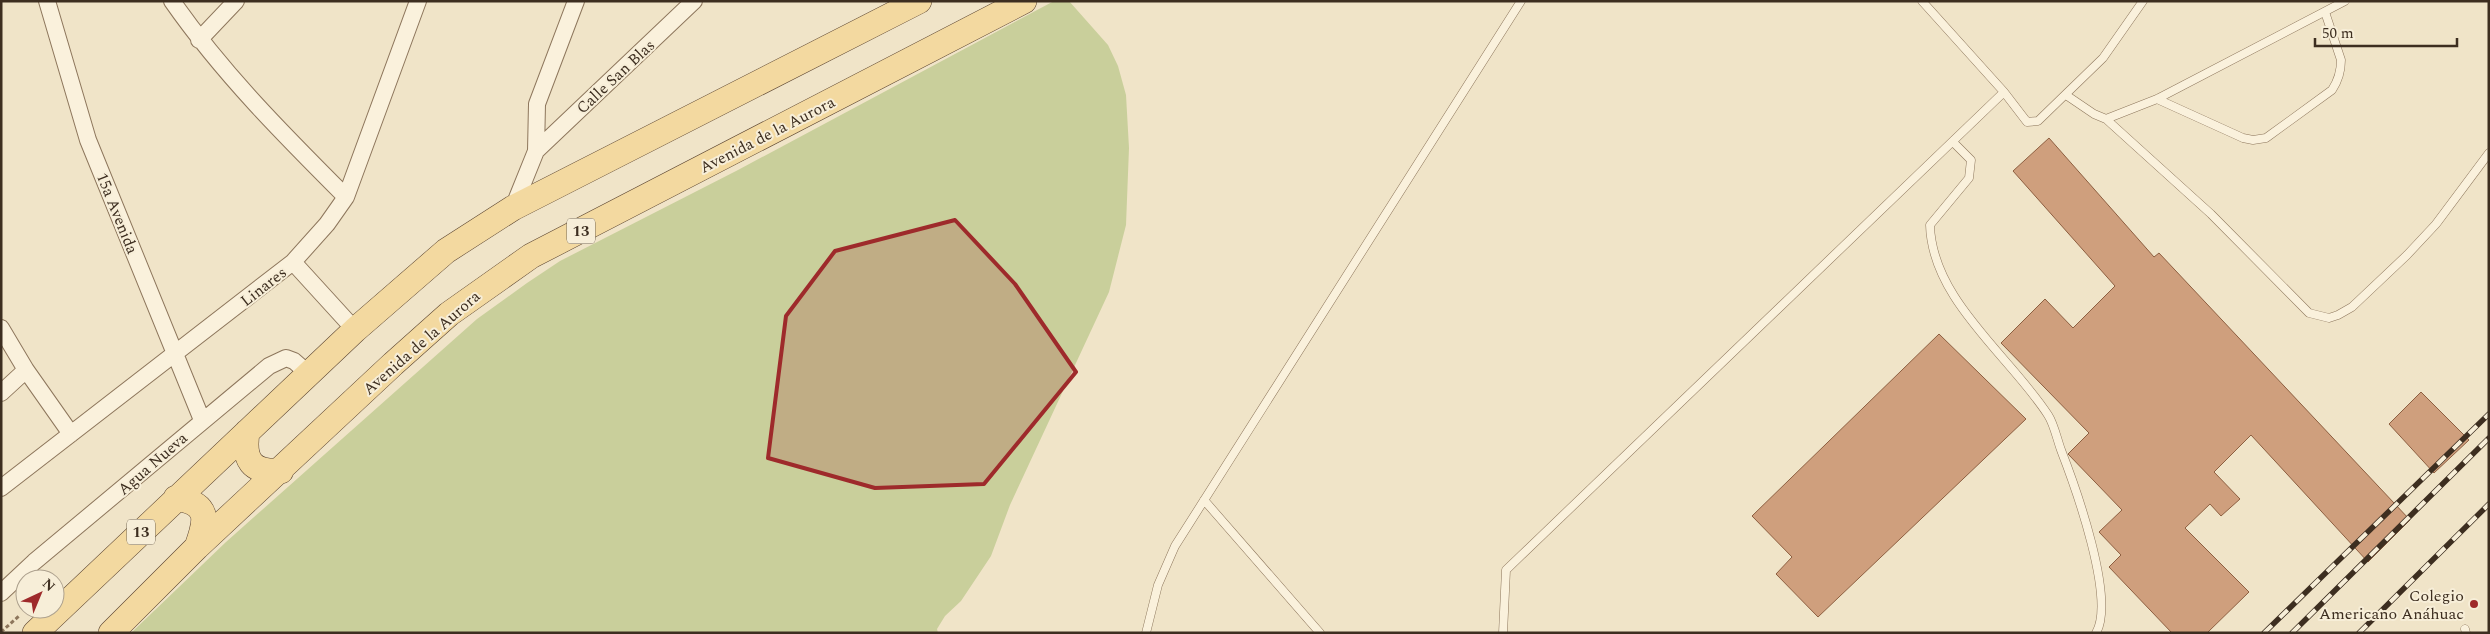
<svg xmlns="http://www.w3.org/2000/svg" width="2490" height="634" viewBox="0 0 2490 634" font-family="Spectral,serif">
	<rect width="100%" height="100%" fill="#f0e4c8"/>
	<path fill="#c9cf9b" d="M1054 1H1069L1108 45 1118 66 1126 95 1129 148 1126 225 1109 292 1010 505 991 556 961 601 945 616 937 629 938 633H131L226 542 477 319 527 283 560 261 738 170Z"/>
	<path fill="#cf9f7d" stroke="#8d5f41" d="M2049 138 2154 257 2159 253 2410 520 2368 562 2251 435 2214 472 2240 499 2221 516 2210 504 2185 528 2249 592 2207 633H2172L2109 567 2121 555 2099 532 2122 510 2068 454 2089 433 2001 343 2045 299 2073 328 2115 286 2013 171Z
		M1939 334 2026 419 1818 617 1776 574 1792 557 1752 516Z
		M2421 392 2469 440 2434 473 2389 424Z"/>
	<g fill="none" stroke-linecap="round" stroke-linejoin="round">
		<g stroke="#8d765c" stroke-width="9">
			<path id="lane" d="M1922 1 2004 92 2027 122 2038 121 2103 58 2143 1
				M2066 95 2094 114 2106 119 2157 99 2345 1
				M2157 99 2243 138 2253 140 2266 138 2332 90C2338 81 2341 72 2341 60L2325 12
				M2106 119 2211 214 2309 313 2329 318 2338 315 2352 307 2407 255 2436 224 2489 153
				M1953 142 1971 160 1969 178 1930 225C1932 300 2010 356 2048 415 2054 424 2057 439 2061 450 2075 486 2116 599 2096 633
				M1204 500 1320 633
				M2465 629 2466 633
				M1146 633 1158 585 1175 546 1521 1
				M1503 633 1506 570 2004 92"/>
		</g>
		<g stroke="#8d765c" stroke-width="18">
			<path id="street" d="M47 1 88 140 202 420
				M172 1C223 74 284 135 346 197
				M199 40 236 1
				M536 151 694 1
				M513 208 536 151 537 104 576 1
				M293 262 355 330
				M1 328 26 370 71 434
				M1 393 26 370
				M1 488 293 262 327 224 346 197 418 1
				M1 593 34 562 269 366 286 358 294 361 309 374"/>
		</g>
		<g stroke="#5b4430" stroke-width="26">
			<path id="primary" d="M247 432C243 460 251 473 281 471
				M176 498C210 504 207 519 197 547
				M35 633 355 330 446 251 513 208 919 1
				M111 633 197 547 393 364 449 314 531 256 1024 1"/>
		</g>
		<path stroke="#8d765c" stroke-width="3" stroke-dasharray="4 2.5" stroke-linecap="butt" d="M1 632 19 616"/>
		<use href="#lane" stroke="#faf1dc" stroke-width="8"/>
		<use href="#street" stroke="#faf1dc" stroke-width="16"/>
		<use href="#primary" stroke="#f3d9a0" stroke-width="25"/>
		<g stroke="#3d2e20" stroke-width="5.5">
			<path id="rail" d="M2264 633 2489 414
				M2292 633 2489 438
				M2359 633 2489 504"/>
		</g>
		<use href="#rail" stroke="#f7eed8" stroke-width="4" stroke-dasharray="11" stroke-linecap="butt"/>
	</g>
	<path fill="#9e2a2b" fill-opacity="0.2" stroke="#9e2a2b" stroke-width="4" stroke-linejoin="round" d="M955 220 1015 284 1076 372 984 484 875 488 768 458 786 316 835 251Z"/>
	<circle fill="#9e2a2b" stroke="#f7eed8" stroke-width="2" cx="2474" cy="604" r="5"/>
	<g text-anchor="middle" stroke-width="4" stroke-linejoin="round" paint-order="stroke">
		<g fill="#f7eed8" stroke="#756857" stroke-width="1">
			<rect x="567" y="218.5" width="28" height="25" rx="4"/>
			<rect x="127" y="519.5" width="28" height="25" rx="4"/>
		</g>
		<g font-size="15" font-weight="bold" fill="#3d2e20">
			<text x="581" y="236">13</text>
			<text x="141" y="537">13</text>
		</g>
		<g font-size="16" fill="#3d2e20" stroke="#f7eed8">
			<text transform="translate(615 76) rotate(-43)" y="6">Calle San Blas</text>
			<text transform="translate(767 134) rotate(-27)" y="6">Avenida de la Aurora</text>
			<text transform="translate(118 213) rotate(68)" y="6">15a Avenida</text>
			<text transform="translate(263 286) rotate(-38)" y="6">Linares</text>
			<text transform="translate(421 342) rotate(-41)" y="6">Avenida de la Aurora</text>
			<text transform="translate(152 463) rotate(-41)" y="6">Agua Nueva</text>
		</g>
		<g font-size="16" fill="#3d2e20" stroke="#f7eed8" text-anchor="end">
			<text x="2464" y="601">Colegio<tspan x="2464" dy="18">Americano Anáhuac</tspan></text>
		</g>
	</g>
	<rect width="2490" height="634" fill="none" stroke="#3d2e20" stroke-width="5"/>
	<g transform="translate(40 594) rotate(44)"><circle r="24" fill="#f7eed8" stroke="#ada18e"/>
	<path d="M0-4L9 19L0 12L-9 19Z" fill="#9e2a2b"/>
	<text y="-8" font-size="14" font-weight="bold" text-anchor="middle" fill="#3d2e20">N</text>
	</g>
	<path d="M2315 38v8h142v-8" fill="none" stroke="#3d2e20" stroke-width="2.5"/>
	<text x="2322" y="38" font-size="15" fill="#3d2e20" stroke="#f7eed8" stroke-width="4" paint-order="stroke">50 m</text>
</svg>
